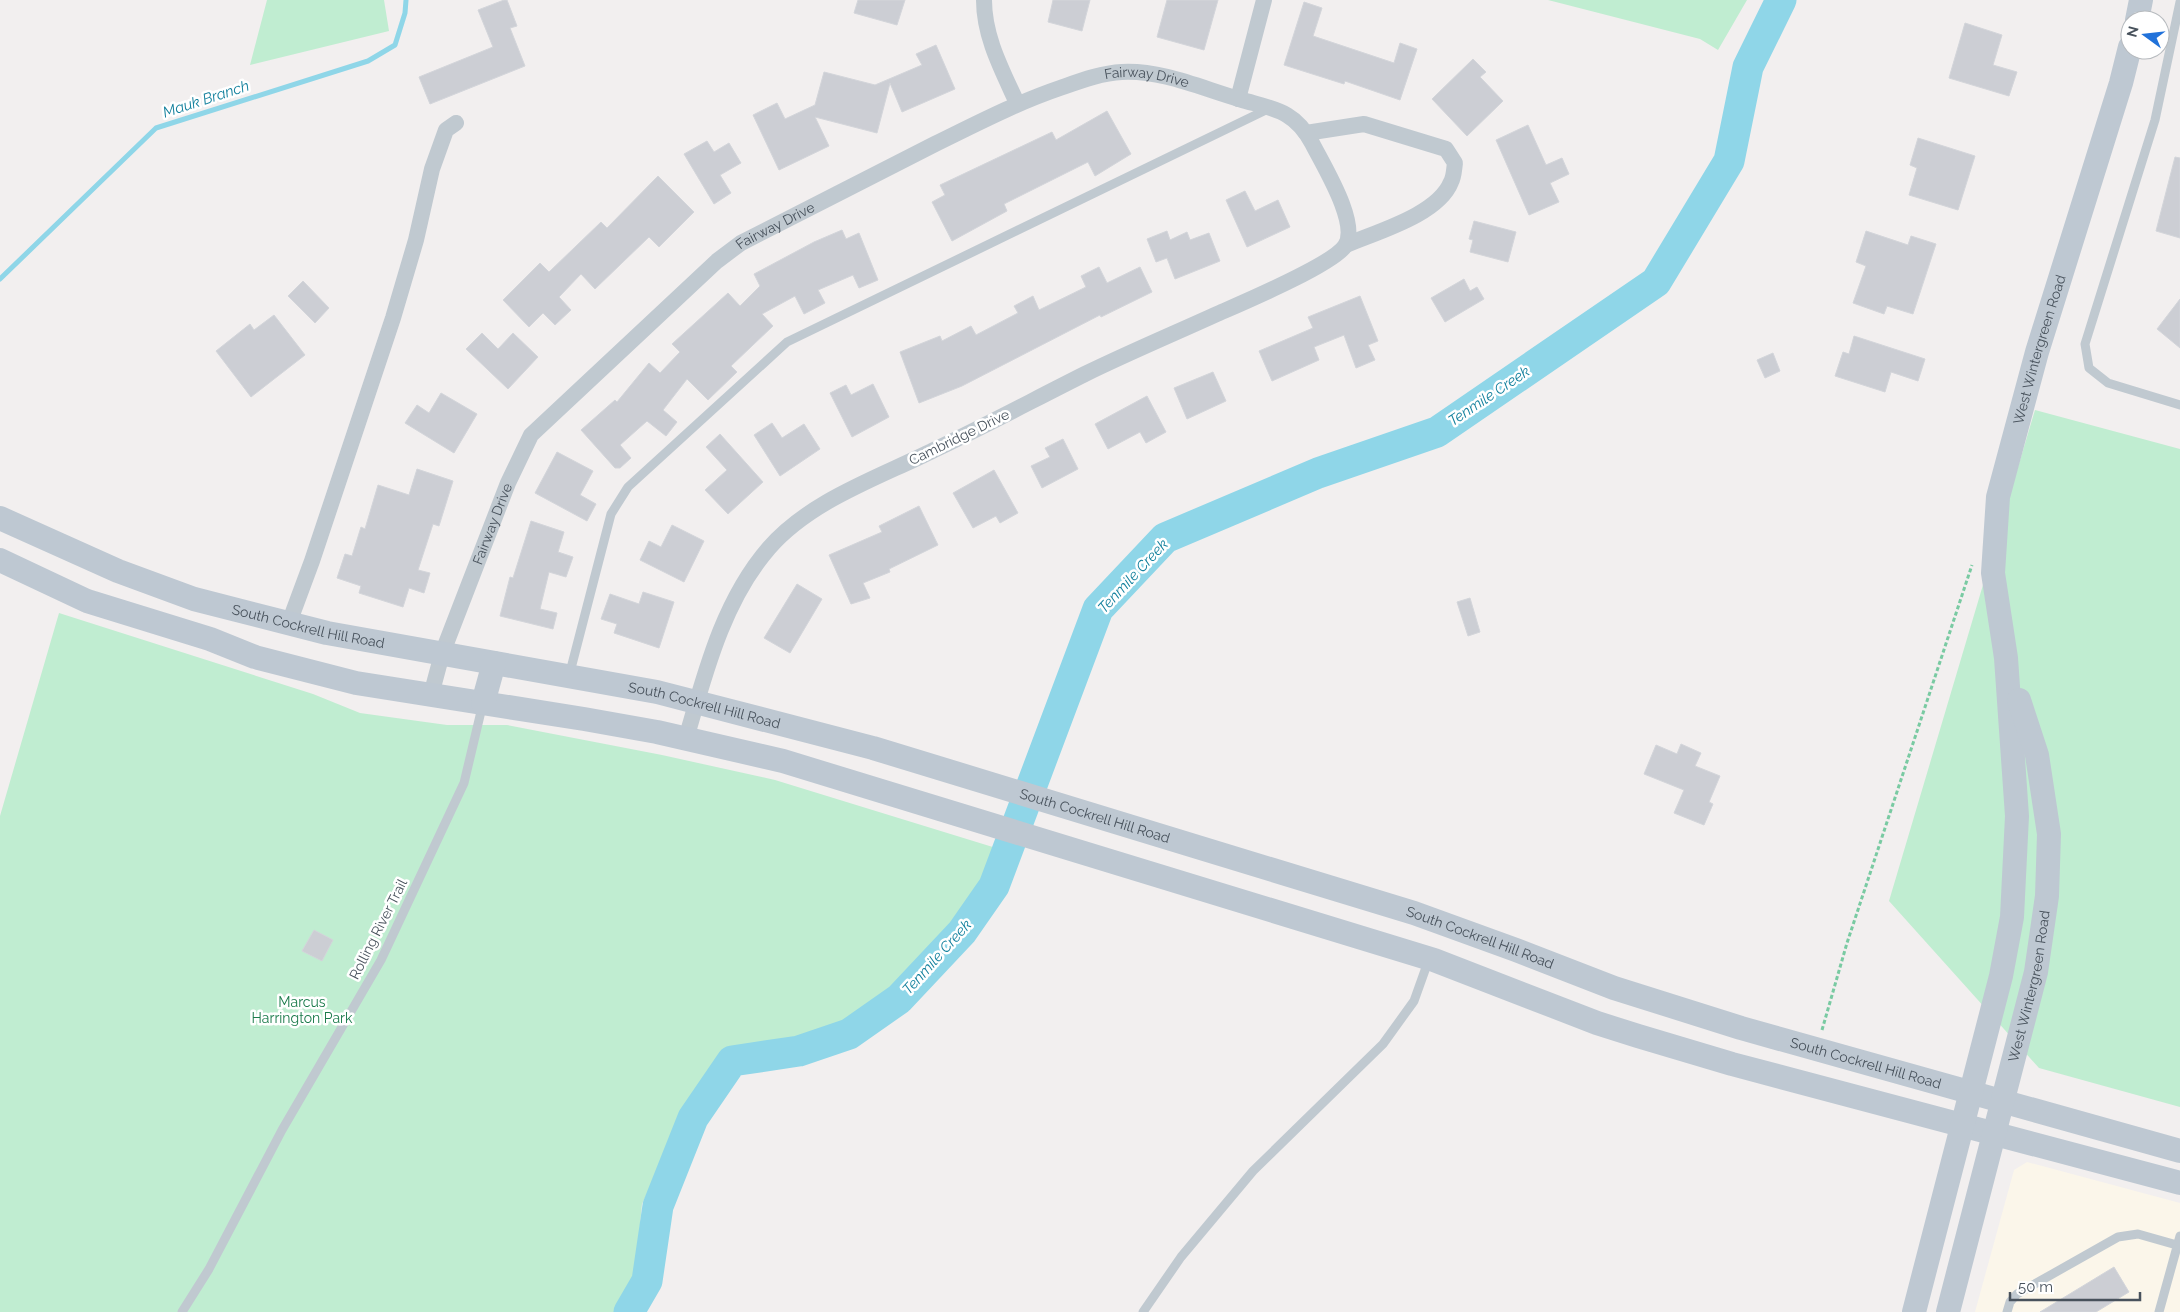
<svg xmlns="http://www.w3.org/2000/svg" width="2180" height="1312" viewBox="0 0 2180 1312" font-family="Raleway,sans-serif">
	<rect width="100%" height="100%" fill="#f2efef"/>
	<path fill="#fbf6ea" d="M2027 1162 2180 1203V1312H1975L2014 1170Z"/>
	<path fill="#c0edd1" d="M267 0H384L389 31 250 65Z
		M1548 0H1747L1718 50 1700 39Z
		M2035 410 2180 449V1107L2039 1068 1889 901Z
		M59 613 313 694 360 713 447 725H507L662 755 775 780 996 848 982 886 894 992 849 1026 801 1040 728 1052 685 1111 642 1204 635 1277 615 1312H0V816Z"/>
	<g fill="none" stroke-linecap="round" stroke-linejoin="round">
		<path stroke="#8fd6e8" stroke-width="5" d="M0 279 156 128 368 61 395 45 405 13 406 0"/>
		<path stroke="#8fd6e8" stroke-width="31" d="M629 1312 647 1281 658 1206 693 1118 732 1061 799 1051 849 1034 899 999 962 932 994 886 1098 609 1165 538 1318 473 1437 432 1656 282 1729 161 1748 67 1781 0"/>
	</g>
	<path fill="#ccced4" stroke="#d3d5da" d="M504 0H507L517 26 510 28 525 66 430 104 419 77 493 47 478 10Z
		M858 0H905L897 25 854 13Z
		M1053 0H1090L1082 31 1048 22Z
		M1167 0H1218L1204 50 1157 37Z
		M1304 2 1322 8 1313 36 1394 63 1400 43 1417 49 1400 100 1345 81 1344 84 1284 65Z
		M1965 23 2002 35 1993 65 2017 72 2009 96 1949 78Z
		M936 45 955 89 902 112 890 83 877 133 815 117 829 146 779 170 753 115 777 103 785 119 815 105 824 72 875 85 922 65 916 54Z
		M1473 59 1486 72 1480 77 1503 101 1467 136 1432 99Z
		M1107 111 1131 154 1095 176 1088 162 1004 204 1007 211 952 241 932 202 945 195 940 185 1052 132 1056 140Z
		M1528 125 1546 165 1562 158 1569 174 1550 183 1559 202 1529 215 1496 140Z
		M1918 138 1975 156 1958 210 1909 195 1917 168 1910 165Z
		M707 141 714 152 729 143 741 163 720 175 731 193 714 204 684 154Z
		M2175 157 2180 158V238L2156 231Z
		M658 176 694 212 659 247 649 237 595 289 581 274 559 297 571 310 555 325 543 313 529 327 503 300 540 263 549 272 601 222 607 228Z
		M1245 191 1255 211 1278 200 1290 227 1247 247 1226 200Z
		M1474 221 1516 232 1508 262 1470 252 1473 240 1469 239Z
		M842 230 846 239 859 233 878 280 859 288 853 275 818 290 825 303 804 314 795 296 762 314 773 326 731 366 737 372 708 400 687 379 663 410 677 422 666 436 647 421 620 445 631 458 620 468H615L581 430 615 400 617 402 649 363 660 373 680 352 672 344 728 293 740 306 760 286 754 274 814 242Z
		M1167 231 1170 240 1187 232 1190 240 1209 233 1220 261 1175 279 1167 258 1156 262 1147 239Z
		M1866 231 1908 245 1911 236 1936 244 1913 314 1887 306 1884 314 1853 303 1866 266 1856 262Z
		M1099 267 1107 283 1140 267 1152 292 1101 317 1100 315 962 386 919 403 900 352 940 336 942 341 971 326 976 335 1018 313 1014 306 1033 296 1039 310 1086 287 1081 276Z
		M1464 279 1470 291 1477 287 1484 299 1445 322 1431 298Z
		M303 281 329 308 315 323 288 296Z
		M1360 296 1378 341 1368 345 1375 360 1356 368 1344 335 1314 347 1319 360 1272 381 1259 351 1313 328 1308 317Z
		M2180 299V348L2157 329Z
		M274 315 305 355 251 397 216 351 250 324 254 330Z
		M482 333 498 349 513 333 538 357 508 389 466 349Z
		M1854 336 1925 359 1918 381 1891 372 1885 392 1835 376 1843 352 1849 354Z
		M1773 353 1780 371 1765 378 1757 360Z
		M1213 372 1226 401 1187 419 1174 388Z
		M873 384 889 417 852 437 830 393 846 385 851 395Z
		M441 393 477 414 454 453 405 423 417 405 429 413Z
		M1147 396 1166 432 1146 443 1140 432 1108 449 1095 424Z
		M772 423 782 438 804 424 820 449 780 476 754 435Z
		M720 434 763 482 728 514 705 490 727 470 706 447Z
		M1063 439 1078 469 1042 488 1031 466 1050 457 1045 448Z
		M557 452 593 471 580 495 596 504 587 521 535 493Z
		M417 469 453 481 439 526 433 524 418 570 430 573 424 593 409 588 403 607 359 593 361 586 337 578 345 554 352 556 361 527 365 529 378 485 409 495Z
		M994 470 1018 513 1000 523 996 516 973 528 953 493Z
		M919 506 938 545 889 569 890 572 863 583 870 598 851 604 829 555 882 532 879 526Z
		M531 521 564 532 558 552 573 557 566 577 549 572 540 609 557 613 553 629 500 616 510 577 513 578Z
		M672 525 704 541 684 582 640 560 649 541 661 547Z
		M797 584 822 599 790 653 764 638Z
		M643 592 674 602 659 648 614 633 617 624 601 619 610 594 639 604Z
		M1470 598 1480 632 1468 636 1457 602Z
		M1681 744 1701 753 1695 766 1720 776 1709 802 1713 804 1704 825 1674 813 1684 790 1644 774 1656 745 1677 754Z
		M314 930 333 940 322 961 302 951Z
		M2114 1267 2129 1292 2096 1312H2040Z"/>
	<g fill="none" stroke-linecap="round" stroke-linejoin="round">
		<path stroke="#79caa2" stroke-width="3" stroke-dasharray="4 2.5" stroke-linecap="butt" d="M1822 1030 1847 943 1972 565"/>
		<path stroke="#c0c9d0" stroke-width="9" d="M2180 2 2155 120 2085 344 2089 368 2108 383 2180 405
			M569 676 611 514 628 487 787 342 1268 109
			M182 1312 209 1269 282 1130 381 960 464 783 483 703
			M1143 1312 1181 1257 1253 1171 1383 1044 1414 1001 1429 959
			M2007 1312 2010 1302 2017 1294 2118 1237 2138 1234 2180 1246
			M2159 1312 2180 1236"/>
		<g stroke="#c0c9d0" stroke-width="16">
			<path d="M984 0C984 37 1002 70 1017 103"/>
			<path d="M1238 99 1264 0"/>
			<path d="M1306 133 1364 124 1446 149 1455 163C1454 169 1454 177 1451 182 1438 215 1376 232 1346 245"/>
			<path d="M289 623 312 561 393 318 416 240 432 169 446 130 456 123"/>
			<path id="s1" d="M431 695 442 654 508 483 531 435 717 261 741 243C806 210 870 177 935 144 976 124 1016 103 1060 88 1080 81 1101 73 1122 72 1162 70 1201 88 1239 99 1272 109 1294 109 1312 143 1323 165 1360 224 1345 246 1332 265 1242 303 1217 314 1173 334 1128 353 1085 374 1035 399 985 426 934 450 878 478 811 500 769 548 723 601 705 673 686 739"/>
		</g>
		<g stroke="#bec8d2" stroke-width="24">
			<path d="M2137 20 2141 0"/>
			<path id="s2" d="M0 518 118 571 194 599 327 633 657 692 873 748 1414 913 1516 950 1614 988 1741 1028 2180 1151"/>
			<path d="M0 560 87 601 210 639 255 657 356 683 584 719 657 732 783 761 1434 960 1597 1023 1638 1036 1732 1064 2180 1183"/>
			<path d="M483 703 494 663"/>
			<path id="s3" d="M1914 1312 2001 976 2012 917 2017 816 2006 658 1993 573 1998 497 2037 352 2121 83 2130 47"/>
			<path id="s4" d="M1948 1312 2036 972 2047 896 2049 834 2037 755 2019 700"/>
		</g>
	</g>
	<g text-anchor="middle" stroke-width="5" stroke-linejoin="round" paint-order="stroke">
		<g font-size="14" fill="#48525c" stroke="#fff">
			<text dy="5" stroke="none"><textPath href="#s1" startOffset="1008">Fairway Drive</textPath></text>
			<text dy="5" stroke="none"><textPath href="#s1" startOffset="602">Fairway Drive</textPath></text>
			<text dy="5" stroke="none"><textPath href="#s3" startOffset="982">West Wintergreen Road</textPath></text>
			<text transform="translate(959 437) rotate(-26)" y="5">Cambridge Drive</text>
			<text dy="5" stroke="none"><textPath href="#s1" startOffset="182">Fairway Drive</textPath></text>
			<text dy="5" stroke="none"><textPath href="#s2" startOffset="328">South Cockrell Hill Road</textPath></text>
			<text dy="5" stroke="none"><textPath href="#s2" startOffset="732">South Cockrell Hill Road</textPath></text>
			<text dy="5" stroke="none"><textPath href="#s2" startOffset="1138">South Cockrell Hill Road</textPath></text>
			<text transform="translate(378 929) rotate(-63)" y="5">Rolling River Trail</text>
			<text dy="5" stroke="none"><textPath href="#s2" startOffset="1542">South Cockrell Hill Road</textPath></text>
			<text dy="5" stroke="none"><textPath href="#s4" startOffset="336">West Wintergreen Road</textPath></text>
			<text dy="5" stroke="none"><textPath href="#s2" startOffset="1948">South Cockrell Hill Road</textPath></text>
		</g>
		<g font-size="14" fill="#1b7b4b" stroke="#fff">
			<text x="302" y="1007">Marcus<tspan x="302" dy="16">Harrington Park</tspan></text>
		</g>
		<g font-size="15" font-style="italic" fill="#13809d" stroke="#fff">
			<text transform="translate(206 99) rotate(-18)" y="5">Mauk Branch</text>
			<text transform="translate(1489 396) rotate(-34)" y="5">Tenmile Creek</text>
			<text transform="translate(1133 576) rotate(-47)" y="5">Tenmile Creek</text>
			<text transform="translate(937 957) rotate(-48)" y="5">Tenmile Creek</text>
		</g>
	</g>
	<g transform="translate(2145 35) rotate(285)"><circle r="24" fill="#ffffff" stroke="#b6babe"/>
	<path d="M0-4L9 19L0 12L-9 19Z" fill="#2172da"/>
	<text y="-8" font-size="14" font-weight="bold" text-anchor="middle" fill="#48525c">N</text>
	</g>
	<path d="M2010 1292v8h130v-8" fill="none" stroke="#48525c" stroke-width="2.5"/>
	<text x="2018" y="1292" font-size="15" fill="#48525c" stroke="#ffffff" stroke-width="4" paint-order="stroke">50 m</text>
</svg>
